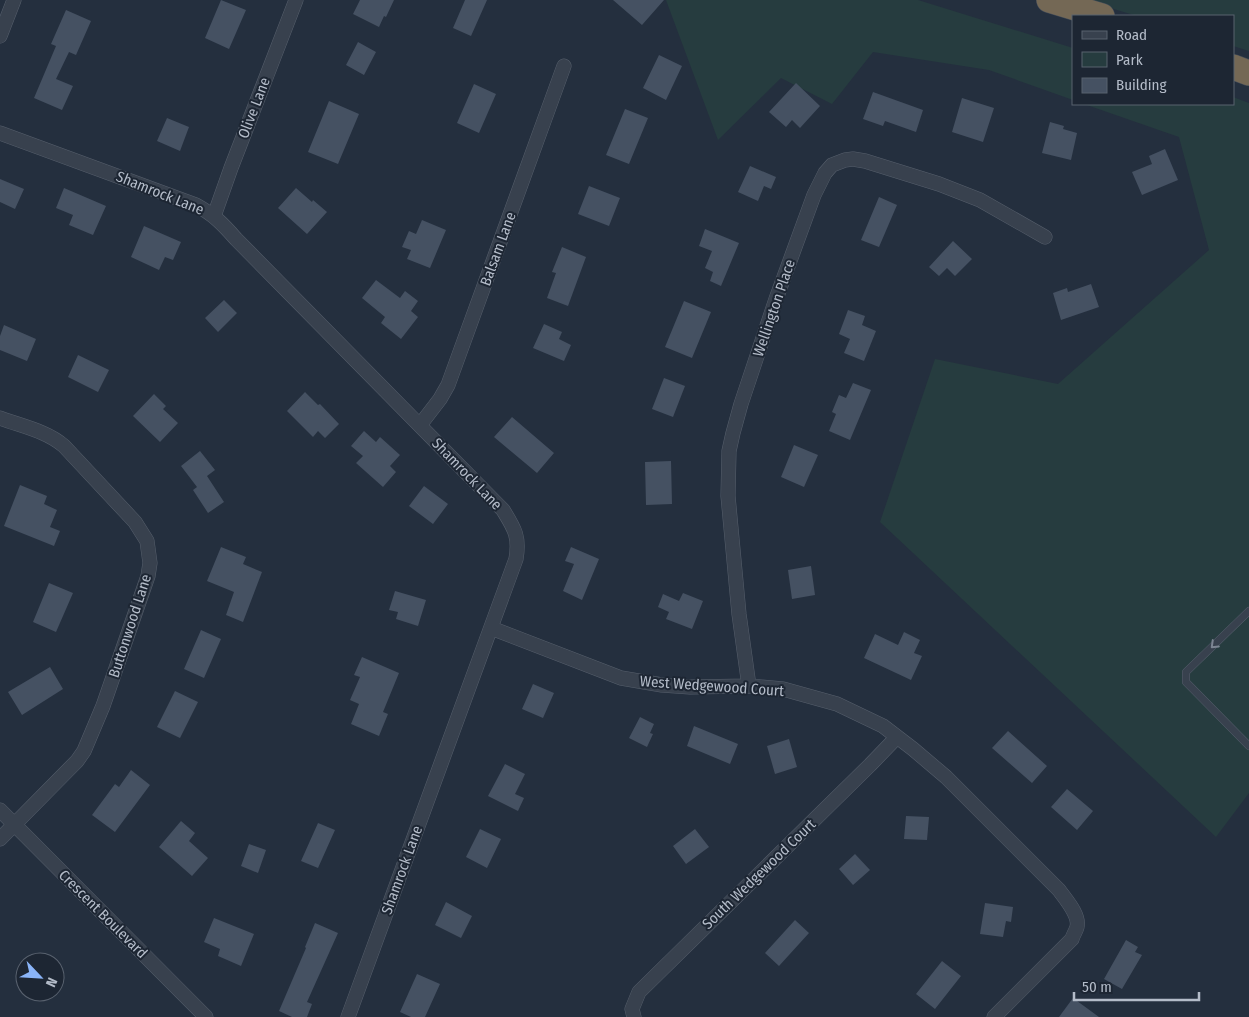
<svg xmlns="http://www.w3.org/2000/svg" width="1249" height="1017" viewBox="0 0 1249 1017" font-family="'Fira Sans Condensed',sans-serif">
	<rect width="100%" height="100%" fill="#242f3e"/>
	<path fill="#263c3f" d="M666 0H918L1073 48V100L989 70 873 52 832 104 781 78 718 140Z
		M1084 0H1249V51L1233 46V16H1137Z
		M1233 97 1249 103V793L1216 837 880 522 935 359 1058 384 1209 250 1179 137 1084 104H1233Z"/>
	<path fill="#455162" d="M221 0 246 10 229 49 205 38Z
		M360 0H394L386 17 384 16 379 27 353 14Z
		M465 0H487L471 36 453 28Z
		M613 0H664L642 25Z
		M66 10 91 21 76 55 69 52 56 79 73 86 62 110 34 98 56 46 51 44Z
		M358 42 376 52 364 75 346 65Z
		M659 55 682 66 666 100 643 88Z
		M796 83 820 106 800 128 792 120 786 127 769 112Z
		M474 84 496 94 479 133 457 123Z
		M873 92 923 110 916 132 885 121 883 126 863 119Z
		M962 98 994 108 983 142 952 132Z
		M329 101 359 114 338 164 308 152Z
		M625 109 648 118 629 164 606 155Z
		M167 118 189 127 180 151 157 141Z
		M1050 122 1064 126 1063 129 1077 133 1071 160 1042 153Z
		M1165 149 1178 180 1142 195 1132 172 1152 164 1149 156Z
		M750 166 776 177 771 189 764 186 758 201 738 192Z
		M0 179 24 189 15 209 0 202Z
		M589 186 620 198 609 226 578 214Z
		M64 188 106 206 93 235 69 225 73 215 56 208Z
		M296 188 312 202 313 200 327 212 307 234 278 208Z
		M879 197 897 205 879 247 861 240Z
		M422 220 446 230 430 268 407 259 411 250 402 247 409 231 416 234Z
		M144 226 181 242 173 260 165 257 159 270 131 257Z
		M705 229 739 243 721 286 710 281 713 272 705 268 712 251 699 246Z
		M953 241 972 259 955 276 947 268 939 276 929 267Z
		M562 247 586 257 568 306 547 298 556 273 552 272Z
		M376 280 400 298 405 291 418 301 411 311 418 317 401 339 381 323 385 317 362 298Z
		M1091 284 1099 307 1061 320 1053 293 1067 288 1068 292Z
		M224 300 237 313 218 332 205 318Z
		M684 301 711 312 692 358 665 347Z
		M848 310 865 316 862 325 876 331 864 361 844 353 850 339 839 334Z
		M544 324 562 332 559 339 571 345 564 361 533 348Z
		M4 325 36 339 27 361 0 350V336Z
		M78 355 109 370 98 392 68 377Z
		M664 378 685 386 673 417 652 409Z
		M853 383 871 390 850 440 829 431 836 414 832 412 839 395 846 398Z
		M305 392 318 405 320 404 339 424 325 438 318 431 313 437 287 411Z
		M154 394 166 406 163 409 178 423 160 442 133 416Z
		M512 417 554 453 537 473 494 437Z
		M364 431 376 442 380 437 400 455 390 466 396 472 383 487 356 463 363 456 351 446Z
		M794 445 818 455 804 487 781 477Z
		M200 451 215 470 207 476 224 502 208 513 193 490 197 487 181 466Z
		M671 461 672 504 646 505 645 462Z
		M20 485 47 496 44 504 57 510 50 527 60 531 54 546 4 526Z
		M424 486 448 504 433 524 409 506Z
		M221 547 246 557 243 564 262 572 243 622 226 615 234 592 207 581Z
		M571 547 599 559 582 600 563 591 574 564 565 561Z
		M811 566 815 595 792 599 788 570Z
		M49 583 73 593 56 632 33 622Z
		M395 591 426 600 418 626 396 619 398 612 389 610Z
		M683 593 703 601 692 629 666 619 669 612 658 607 663 594 679 601Z
		M201 630 221 639 204 678 184 669Z
		M904 632 920 640 914 653 922 656 911 680 864 658 875 634 898 645Z
		M362 657 399 673 383 712 388 714 379 736 351 724 359 704 350 700 360 677 354 675Z
		M50 667 63 689 22 715 8 692Z
		M533 684 554 693 543 718 522 709Z
		M175 691 198 702 180 738 157 727Z
		M640 717 654 724 650 733 653 734 647 747 629 738Z
		M694 726 738 744 730 764 687 746Z
		M1008 731 1047 766 1032 783 992 748Z
		M789 739 797 767 775 774 767 746Z
		M505 764 525 774 515 794 524 798 518 811 488 796Z
		M131 770 150 785 115 832 92 815 115 784 119 787Z
		M1067 789 1093 811 1077 830 1051 807Z
		M906 816 929 817 927 840 904 839Z
		M181 821 195 833 189 841 208 858 192 876 159 847Z
		M318 823 335 830 318 868 301 861Z
		M480 829 501 839 487 868 466 857Z
		M695 829 709 847 686 864 673 846Z
		M249 844 266 850 258 873 241 866Z
		M855 854 870 870 853 885 839 869Z
		M446 902 472 916 461 938 435 925Z
		M985 903 1013 907 1011 922 1006 921 1003 937 980 934Z
		M214 918 254 934 241 966 218 956 220 949 204 942Z
		M795 920 809 933 779 966 765 953Z
		M315 923 338 933 307 1002 312 1004 307 1017H292L279 1011 306 948 305 947Z
		M1126 940 1138 947 1135 952 1142 955 1122 989 1104 979Z
		M942 961 961 976 935 1009 916 994Z
		M417 974 440 984 425 1017H411L400 1012Z
		M1073 998 1099 1017H1059Z"/>
	<g fill="none" stroke-linecap="round" stroke-linejoin="round">
		<g stroke="#565f6c" stroke-width="8">
			<path id="service" d="M1249 611 1186 672V682L1249 746"/>
		</g>
		<g stroke="#565f6c" stroke-width="15">
			<path id="minor" d="M0 36 14 0
				M0 133 196 205C214 215 222 223 236 239L503 510C514 528 520 536 516 559L348 1017
				M214 216 231 168 296 0
				M0 418C21 426 47 431 64 446L135 522 147 541 150 563 148 576 103 706 84 751 77 761 0 839
				M420 425 440 399 448 385 564 66
				M491 628 621 678 662 685 690 687 749 686 783 689 837 704 883 726 913 749 946 777 1059 890C1066 900 1080 915 1077 927 1076 931 1073 935 1072 939L994 1017
				M749 686 739 614 728 496 729 451 733 433 741 404 776 299 814 195 825 173 832 165 845 160 853 159 865 161 939 184 980 200 1045 237
				M0 810 206 1017
				M634 1017 632 1009 639 992 870 765 897 737"/>
		</g>
		<g stroke="#434c59" stroke-width="26">
			<path id="motorway" d="M1049 0 1102 16
				M1233 67 1249 73"/>
		</g>
		<use href="#service" stroke="#38414e" stroke-width="7"/>
		<use href="#minor" stroke="#38414e" stroke-width="14"/>
		<use href="#motorway" stroke="#746855" stroke-width="25"/>
	</g>
	<defs><path id="oneway-chevron" d="M-2-3.5L2.5 0L-2 3.5" fill="none" stroke-width="1.6" stroke-linecap="round" stroke-linejoin="round" transform="scale(1.25)"/></defs>
	<use stroke="#7c8592" href="#oneway-chevron" transform="translate(1214 645) rotate(136)"/>
	<g text-anchor="middle" stroke-width="4" stroke-linejoin="round" paint-order="stroke">
		<g font-size="15" fill="#b4bcc9" stroke="#1d2633">
			<text transform="translate(254 108) rotate(-69)" y="5">Olive Lane</text>
			<text transform="translate(160 193) rotate(22)" y="5">Shamrock Lane</text>
			<text transform="translate(498 249) rotate(-70)" y="5">Balsam Lane</text>
			<text transform="translate(774 308) rotate(-71)" y="5">Wellington Place</text>
			<text transform="translate(467 474) rotate(46)" y="5">Shamrock Lane</text>
			<text transform="translate(130 626) rotate(-72)" y="5">Buttonwood Lane</text>
			<text transform="translate(712 686) rotate(4)" y="5">West Wedgewood Court</text>
			<text transform="translate(402 870) rotate(-70)" y="5">Shamrock Lane</text>
			<text transform="translate(759 874) rotate(-44)" y="5">South Wedgewood Court</text>
			<text transform="translate(103 914) rotate(45)" y="5">Crescent Boulevard</text>
		</g>
	</g>
	<rect x="1072" y="15" width="162" height="90" fill="#1d2633" stroke="#59626f"/>
	<rect x="1082" y="31" width="25" height="8" fill="#38414e" stroke="#59626f"/>
	<text x="1116" y="40" font-size="15" fill="#b4bcc9">Road</text>
	<rect x="1082" y="52" width="25" height="15" fill="#263c3f" stroke="#59626f"/>
	<text x="1116" y="65" font-size="15" fill="#b4bcc9">Park</text>
	<rect x="1082" y="78" width="25" height="15" fill="#455162" stroke="#59626f"/>
	<text x="1116" y="90" font-size="15" fill="#b4bcc9">Building</text>
	<g transform="translate(40 977) rotate(115)"><circle r="24" fill="#1d2633" stroke="#59626f"/>
	<path d="M0-4L9 19L0 12L-9 19Z" fill="#8ab4f8"/>
	<text y="-8" font-size="14" font-weight="bold" text-anchor="middle" fill="#b4bcc9">N</text>
	</g>
	<path d="M1074 992v8h125v-8" fill="none" stroke="#b4bcc9" stroke-width="2.5"/>
	<text x="1082" y="992" font-size="15" fill="#b4bcc9" stroke="#1d2633" stroke-width="4" paint-order="stroke">50 m</text>
</svg>
